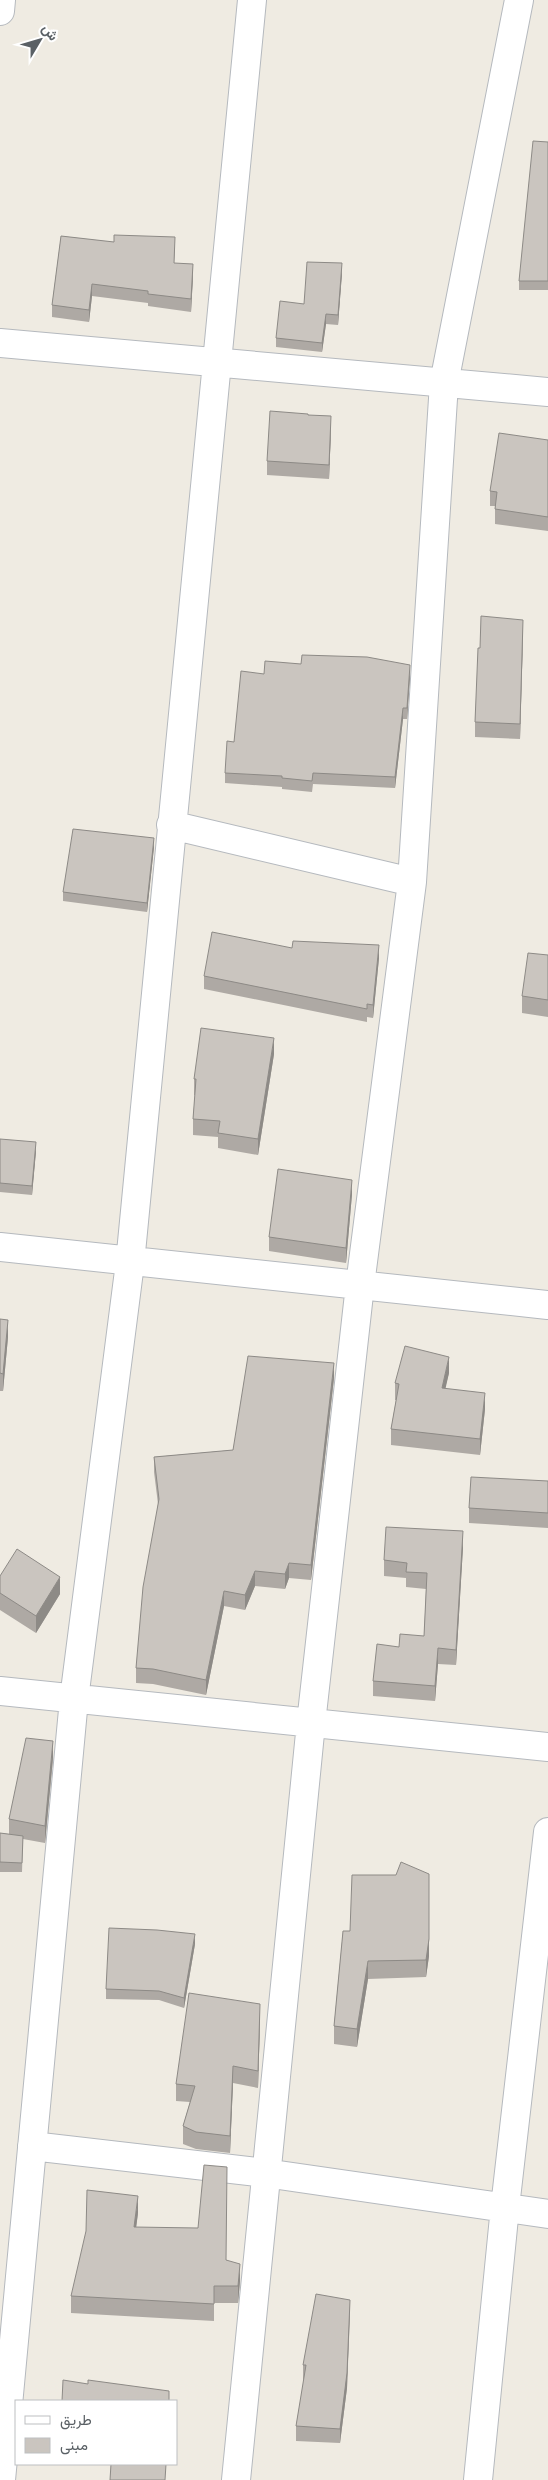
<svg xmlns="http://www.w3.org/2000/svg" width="548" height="2480" viewBox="0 0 548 2480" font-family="'DM Sans',Vazirmatn,sans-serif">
	<rect width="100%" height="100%" fill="#efebe2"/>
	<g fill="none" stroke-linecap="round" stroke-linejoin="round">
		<g stroke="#b5b9be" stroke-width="30">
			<path id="minor" d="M0 11 1 0
				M0 343 548 392
				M171 825 412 882
				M0 1247 548 1305
				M0 1691 548 1747
				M32 2146 265 2173 548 2214
				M1 2480 74 1699 130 1263 252 0
				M236 2480 311 1723 360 1285 412 882 444 383 519 0
				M478 2480 505 2207 548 1832"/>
		</g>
		<use href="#minor" stroke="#fff" stroke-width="28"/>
	</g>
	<path fill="#aea9a4" d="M548 142V290H519V281Z
		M61 236 175 250 174 263 193 276 191 312 148 306V303L92 296 89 322 52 317V305Z
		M342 273 338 325 326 324 322 352 276 347V338L304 304Z
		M308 415 331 430 329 479 267 475V461Z
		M548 440V531L495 524V506H490V491Z
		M523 635 520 739 475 737V722L480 648Z
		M264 674 410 676 407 719H403L395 788 313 784 312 792 282 789V787L225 783V773L234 742Z
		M154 847 147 912 63 901V892Z
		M292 948 379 958 373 1018 367 1017V1022L204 989V976Z
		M548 955V1017L522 1013V996Z
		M274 1054 258 1155 218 1148V1137L193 1135V1119L195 1095H194V1079Z
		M0 1139 36 1151 32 1195 0 1192Z
		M352 1194 346 1263 269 1251V1237Z
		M0 1319 8 1337 3 1391H0Z
		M449 1373 445 1388 485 1409 480 1455 391 1445V1429L396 1400H395V1383Z
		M334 1378 311 1580 289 1578 285 1589 255 1586 245 1610 224 1606 206 1695 153 1684 136 1683V1668L158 1504 154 1472V1457L233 1450Z
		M548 1481V1528L469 1523V1508Z
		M463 1547 456 1665 438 1664 435 1701 373 1696V1681L399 1647 424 1636 426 1589 406 1587V1578L384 1576V1560Z
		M0 1576 60 1594 36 1633 0 1610Z
		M53 1758 45 1843 23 1839 22 1872H0V1833L9 1834V1819Z
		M343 1931 429 1956 426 1977 368 1979 357 2047 334 2044V2026Z
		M195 1944 184 2008 159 2000 106 1999V1989Z
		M260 2021 258 2088 233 2083 230 2153 196 2149 183 2144V2126L190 2102 176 2101V2084Z
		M138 2213 136 2227 226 2260 240 2281 238 2303H214V2321L71 2313V2296Z
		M350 2315 347 2388 340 2443 296 2441V2426L304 2380 303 2379V2365Z"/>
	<path fill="#8d8a86" d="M342 263V273L338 325V315Z
		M193 264V276L191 312V299Z
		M92 284V296L89 322V310Z
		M326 314V324L322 352V343Z
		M331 416V430L329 479V465Z
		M523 620V635L520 739V724Z
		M410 665V676L407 719V708Z
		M403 708V719L395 788V777Z
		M154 838V847L147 912V903Z
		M379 945V958L373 1018V1005Z
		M274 1038V1054L258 1155V1139Z
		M36 1142V1151L32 1195V1186Z
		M352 1180V1194L346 1263V1248Z
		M8 1320V1337L3 1391V1374Z
		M449 1357V1373L442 1404V1388Z
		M334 1363V1378L311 1580V1565Z
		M485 1393V1409L480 1455V1439Z
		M463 1531V1547L456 1665V1650Z
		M289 1563V1578L285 1589V1574Z
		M255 1571V1586L245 1610V1595Z
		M60 1577V1594L36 1633V1616Z
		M224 1591V1606L206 1695V1680Z
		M438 1648V1664L435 1701V1686Z
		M53 1741V1758L45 1843V1826Z
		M429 1874V1956L426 1977V1960Z
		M195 1934V1944L184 2008V1998Z
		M368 1961V1979L357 2047V2029Z
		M260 2004V2021L258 2088V2071Z
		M233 2066V2083L230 2153V2136Z
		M138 2196V2213L134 2244V2227Z
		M240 2264V2281L238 2303V2286Z
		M350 2300 347 2388 340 2443V2429Z"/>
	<path fill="#cac5bf" stroke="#8d8a86" d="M533 141 548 142V281H519Z
		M114 235 175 237 174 263 193 264 191 299 148 294V291L92 284 89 310 52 305 61 236 114 242Z
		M307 262 342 263 338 315 326 314 322 343 276 338 280 301 304 304Z
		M270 411 308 414V415L331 416 329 465 267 461Z
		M499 433 548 440V517L495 509 497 492 490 491Z
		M481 616 523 620 520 724 475 722 478 648H480Z
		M302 655 367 657 410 665 407 708H403L395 777 313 773 312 781 282 778V776L225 773 227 741 234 742 241 671 264 674 265 661 301 664Z
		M73 829 154 838 147 903 63 892Z
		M212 932 292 948 293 941 379 945 373 1005 367 1004V1009L204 976Z
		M528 953 548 955V1000L522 996Z
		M201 1028 274 1038 258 1139 218 1133 220 1121 193 1119 196 1079H194Z
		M0 1139 36 1142 32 1186 0 1183Z
		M278 1169 352 1180 346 1248 269 1237Z
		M0 1319 8 1320 3 1374 0 1373Z
		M405 1346 449 1357 442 1388 485 1393 480 1439 391 1429 399 1384 395 1383Z
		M248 1356 334 1363 311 1565 289 1563 285 1574 255 1571 245 1595 224 1591 206 1680 153 1669 136 1668 143 1587 159 1499 154 1457 233 1450Z
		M471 1477 548 1481V1513L469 1508Z
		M386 1527 463 1531 456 1650 438 1648 435 1686 373 1681 377 1644 399 1647 400 1634 424 1636 427 1573 406 1572 407 1563 384 1560Z
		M17 1549 60 1577 36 1616 0 1593V1576Z
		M26 1738 53 1741 45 1826 9 1819Z
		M0 1833 23 1836 22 1863 0 1862Z
		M401 1862 429 1874V1939L426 1960 368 1961 357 2029 334 2026 343 1931H350L352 1875H396Z
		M109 1928 157 1930 195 1934 184 1998 159 1991 106 1989Z
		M189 1993 260 2004 258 2071 233 2066 230 2136 196 2132 183 2126 195 2086 176 2084Z
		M204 2165 227 2167 226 2260 240 2264 238 2286H214V2304L71 2296 86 2231 87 2190 138 2196 134 2227 198 2228Z
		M316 2294 350 2300 347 2373 340 2429 296 2426 306 2365H303Z
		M63 2380 88 2384V2380L169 2391V2401H62Z
		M111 2464H166L165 2480H110Z"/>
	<rect x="15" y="2400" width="162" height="65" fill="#ffffff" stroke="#bdbfc1"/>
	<rect x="25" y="2416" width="25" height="8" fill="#ffffff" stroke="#bdbfc1"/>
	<text x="60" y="2425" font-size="15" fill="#5a6065">طريق</text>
	<rect x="25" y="2438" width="25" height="15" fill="#cac5bf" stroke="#bdbfc1"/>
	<text x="60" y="2450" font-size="15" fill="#5a6065">مبنى</text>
	<g transform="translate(40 40) rotate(52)" stroke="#ffffff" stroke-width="4" paint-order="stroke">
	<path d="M0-4L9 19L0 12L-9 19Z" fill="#5a6065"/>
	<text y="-8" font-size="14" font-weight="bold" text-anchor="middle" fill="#5a6065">ش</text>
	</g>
</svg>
